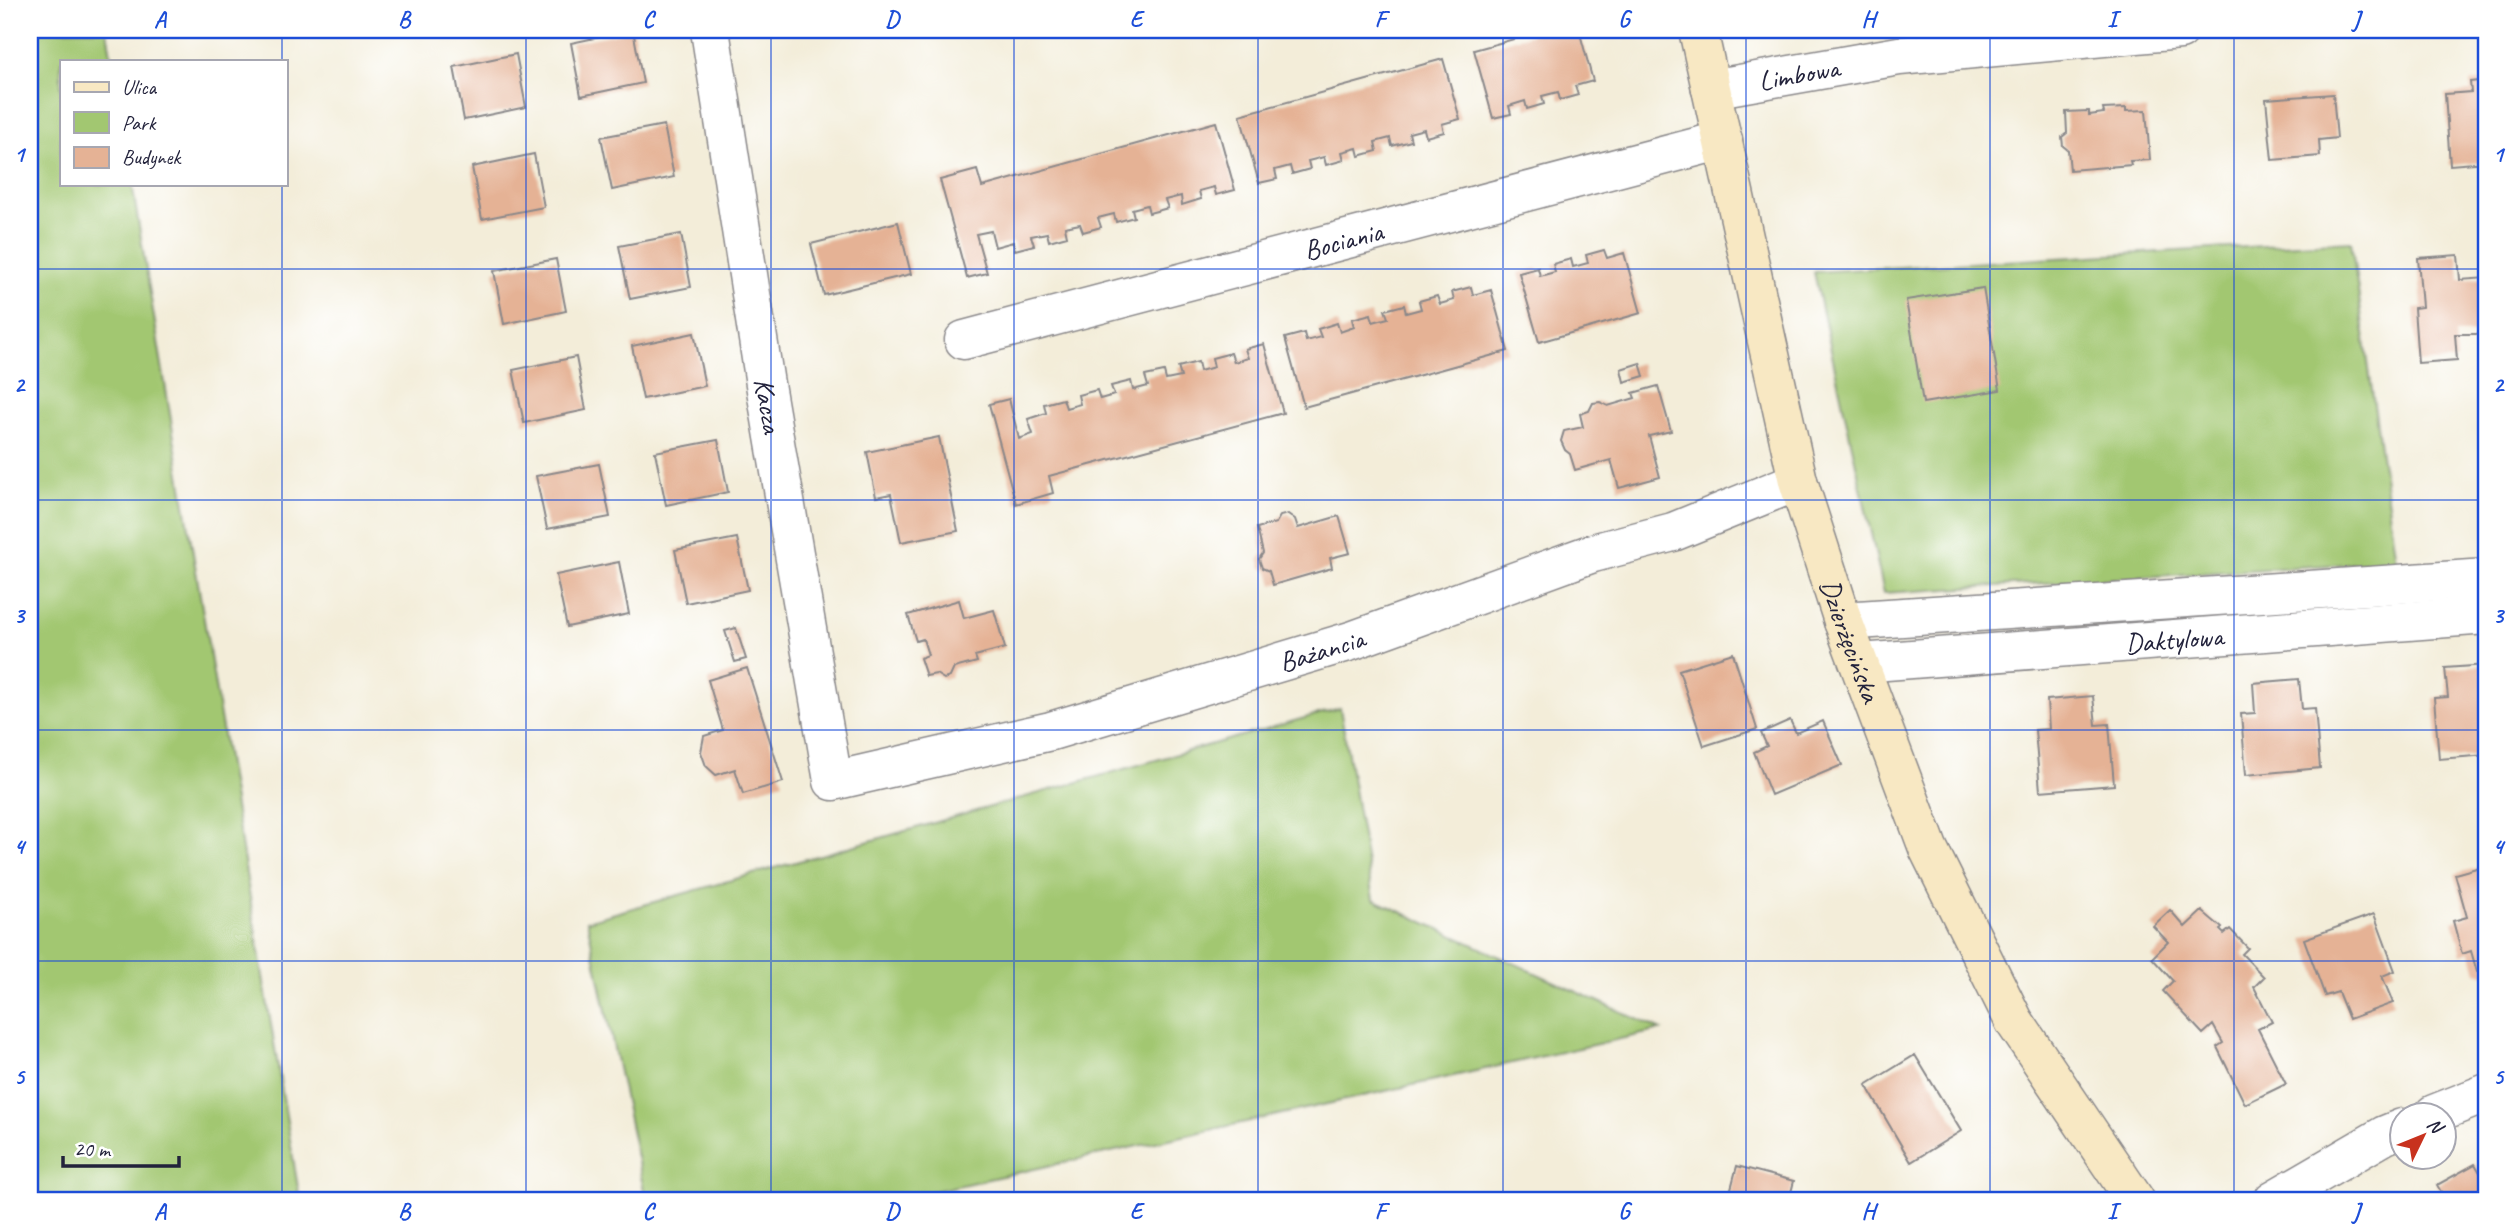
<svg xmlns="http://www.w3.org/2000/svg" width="2517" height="1230" viewBox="0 0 2517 1230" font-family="Caveat,sans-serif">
	<rect width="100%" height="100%" fill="#fff"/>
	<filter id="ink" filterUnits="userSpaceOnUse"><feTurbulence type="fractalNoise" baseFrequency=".0143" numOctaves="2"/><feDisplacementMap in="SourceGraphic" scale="14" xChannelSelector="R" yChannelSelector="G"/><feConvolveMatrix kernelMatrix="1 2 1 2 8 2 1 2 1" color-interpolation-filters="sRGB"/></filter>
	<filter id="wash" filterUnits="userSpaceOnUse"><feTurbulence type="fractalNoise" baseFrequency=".00686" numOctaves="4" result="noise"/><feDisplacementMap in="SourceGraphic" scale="28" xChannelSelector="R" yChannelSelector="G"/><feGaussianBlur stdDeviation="1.57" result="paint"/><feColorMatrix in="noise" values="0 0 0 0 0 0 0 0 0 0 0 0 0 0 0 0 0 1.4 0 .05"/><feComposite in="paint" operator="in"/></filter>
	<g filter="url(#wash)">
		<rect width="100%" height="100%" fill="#f3edd9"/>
		<path fill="#a2c771" stroke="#627456" stroke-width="2" d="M30 30H107L112 61H61V184H132L300 1200H30Z
			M2351 241 2396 561 1884 593 1814 272Z
			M1340 708 1373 899 1661 1030 894 1200H646L587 921Z"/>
		<g id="blocks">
			<path fill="#e5b295" d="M633 30 643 83 581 96 571 43Z
				M1547 30H1579L1593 81 1575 86 1578 95 1560 100 1558 92 1542 96 1544 104 1527 109 1525 101 1509 106 1511 114 1493 118 1474 50Z
				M516 54 526 107 464 120 454 67Z
				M1443 59 1460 119 1442 124 1444 132 1426 137 1424 129 1409 133 1411 141 1392 146 1390 138 1375 142 1377 151 1359 156 1357 148 1342 152 1344 160 1326 165 1324 157 1308 161 1310 169 1292 174 1290 166 1275 170 1277 179 1259 183 1240 115Z
				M2487 80V162L2450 165 2445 94 2471 92 2470 82Z
				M2333 94 2337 138 2319 140 2320 156 2272 160 2266 99Z
				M2126 108V111L2146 110 2150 160 2130 161 2131 165 2070 170 2068 150 2063 146 2062 137 2067 133 2066 112 2089 111V115L2104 113 2103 109Z
				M1216 122 1235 190 1216 195 1214 187 1199 191 1201 199 1182 205 1181 196 1165 200 1168 208 1149 213 1147 205 1132 209 1134 217 1116 222 1114 214 1098 218 1101 227 1083 232 1080 224 1065 227 1067 236 1049 241 1047 233 1031 236 1034 245 1015 250 1013 242 995 247 991 231 976 234 987 273 967 278 940 180 977 170 982 187Z
				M664 125 674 177 612 190 601 137Z
				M534 154 544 207 482 219 472 167Z
				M898 222 911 274 824 295 811 244Z
				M681 234 691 287 630 299 619 246Z
				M1604 250 1607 258 1624 253 1641 313 1539 342 1519 273 1538 268 1540 276 1555 272 1553 264 1571 259 1573 267 1588 263 1586 255Z
				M2458 255 2460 280 2487 278V334H2455L2457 360 2418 363 2414 308 2422 307 2418 258Z
				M556 259 566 311 504 324 494 271Z
				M1471 287 1473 295 1491 290 1508 351 1304 407 1285 338 1304 333 1306 341 1321 337 1318 329 1337 323 1340 332 1354 327 1352 319 1371 314 1373 322 1388 318 1385 310 1404 305 1406 313 1421 309 1419 301 1437 296 1440 304 1454 300 1452 292Z
				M1983 288 2000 390 1923 403 1906 300Z
				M694 333 705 386 643 399 632 346Z
				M1264 344 1283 413 1049 476 1053 493 1016 504 989 404 1009 399 1019 439 1033 434 1028 419 1046 413 1044 404 1063 399 1066 408 1080 404 1078 395 1097 390 1100 399 1114 395 1111 386 1131 381 1133 390 1148 386 1145 376 1164 372 1166 380 1181 377 1178 367 1198 362 1200 371 1214 367 1212 358 1231 353 1234 362 1248 358 1245 349Z
				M576 357 586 410 524 423 513 370Z
				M1640 363 1644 376 1624 382 1621 369Z
				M1658 386 1671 431 1649 436 1660 477 1619 488 1611 460 1575 470 1570 454 1565 450 1561 441 1564 431 1583 427 1580 414 1589 411 1593 403 1600 402 1608 406 1635 398 1633 393Z
				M939 437 958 531 901 542 891 494 876 497 867 452Z
				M718 440 728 492 666 505 655 452Z
				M599 464 610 517 547 529 536 476Z
				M1288 514 1295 519 1298 528 1339 516 1350 553 1330 558 1332 568 1273 585 1269 571 1262 568 1259 559 1263 553 1257 528 1276 523 1280 516Z
				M737 538 748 590 686 603 675 550Z
				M619 562 629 614 567 627 556 575Z
				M959 600 964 618 994 610 1005 648 975 656 977 662 954 668 950 677 944 679 936 674 926 676 920 658 928 655 923 639 916 641 908 615Z
				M736 628 746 659 735 662 725 631Z
				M1733 653 1757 729 1704 746 1679 670Z
				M2487 665V755L2439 759 2434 698 2448 697 2445 668Z
				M747 668 783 782 743 794 735 769 716 775 706 766 701 752 704 736 723 730 708 680Z
				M2299 679 2302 709 2315 708 2320 768 2246 775 2241 714 2255 713 2253 683Z
				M2093 696 2096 725 2109 724 2114 785 2040 791 2035 730 2049 729 2047 700Z
				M1790 720 1796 733 1823 721 1842 765 1771 795 1754 752 1767 746 1761 733Z
				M2487 865V975L2477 972 2471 951 2462 954 2453 921 2467 917 2455 874Z
				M2170 910 2185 927 2202 911 2222 928 2220 930 2224 934 2230 929 2248 948 2242 954 2264 977 2254 987 2272 1022 2258 1029 2286 1084 2245 1104 2217 1047 2223 1043 2213 1025 2203 1034 2163 991 2173 981 2152 958 2168 942 2153 926Z
				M2374 914 2395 971 2382 976 2393 1003 2349 1019 2338 992 2325 996 2304 939Z
				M1915 1055 1961 1131 1911 1162 1866 1085Z
				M2475 1164 2485 1181 2487 1179V1200H2438L2444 1197 2437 1185Z
				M1737 1166 1794 1181 1789 1200H1728Z"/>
		</g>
	</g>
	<g filter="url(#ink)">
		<use href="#blocks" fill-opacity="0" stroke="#8a888a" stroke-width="2"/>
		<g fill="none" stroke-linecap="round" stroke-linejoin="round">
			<g stroke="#8a888a" stroke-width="41">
				<g id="street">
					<path id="s1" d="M710 30 765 384 833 781 1051 731 1351 641 1593 553 1673 532 1798 481"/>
					<path id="s2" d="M1711 89 1899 56 2180 30"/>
					<path id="s3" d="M964 340 1723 140"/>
					<path d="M1843 621 2487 578"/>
					<path id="s4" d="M1860 663 2487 615"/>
					<path d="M2434 1114 2487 1093"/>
					<path d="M2273 1200 2385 1135 2402 1128"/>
				</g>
			</g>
			<g stroke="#8a888a" stroke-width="41">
				<g id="secondary">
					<path id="s5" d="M1698 30 1798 481 1843 621 1928 848 2014 1021 2135 1200"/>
				</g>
			</g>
			<use href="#street" stroke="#fff" stroke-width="38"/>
			<use href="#secondary" stroke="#f8e8c3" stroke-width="38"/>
		</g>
	</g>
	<path fill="none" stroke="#1d4ed8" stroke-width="2" stroke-opacity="0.55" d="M282 30V61M526 30V1200M771 30V1200M1014 30V1200M1258 30V1200M1503 30V1200M1746 30V1200M1990 30V1200M2234 30V1200M282 184V1200M30 269H2487M30 500H2487M30 730H2487M30 961H2487"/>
	<g text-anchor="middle" stroke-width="6" stroke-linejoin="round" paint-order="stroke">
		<g font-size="28" fill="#22223b" stroke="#fff">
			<text dy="10" stroke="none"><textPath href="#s2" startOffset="89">Limbowa</textPath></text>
			<text dy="10" stroke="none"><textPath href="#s3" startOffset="392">Bociania</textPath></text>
			<text dy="10" stroke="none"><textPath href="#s1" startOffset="380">Kacza</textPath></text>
			<text dy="10" stroke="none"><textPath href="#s5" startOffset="630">Dzierżęcińska</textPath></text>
			<text dy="10" stroke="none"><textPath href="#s4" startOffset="315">Daktylowa</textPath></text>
			<text dy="10" stroke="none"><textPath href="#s1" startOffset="1267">Bażancia</textPath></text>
		</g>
	</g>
	<rect width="2517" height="1230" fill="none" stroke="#fff" stroke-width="77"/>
	<rect x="60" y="60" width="228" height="126" fill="#ffffff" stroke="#a7a7b1" stroke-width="2"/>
	<rect x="74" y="82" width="35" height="10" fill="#f8e8c3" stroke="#a7a7b1" stroke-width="2"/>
	<text x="122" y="94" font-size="21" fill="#22223b">Ulica</text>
	<rect x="74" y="112" width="35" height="21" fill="#a2c771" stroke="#a7a7b1" stroke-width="2"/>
	<text x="122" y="130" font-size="21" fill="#22223b">Park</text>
	<rect x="74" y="147" width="35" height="21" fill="#e5b295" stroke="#a7a7b1" stroke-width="2"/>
	<text x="122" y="164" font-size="21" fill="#22223b">Budynek</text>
	<g transform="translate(2423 1136) rotate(47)"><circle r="33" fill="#ffffff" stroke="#a7a7b1" stroke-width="2"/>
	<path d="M0-5L12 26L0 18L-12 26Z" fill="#c8321e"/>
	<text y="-10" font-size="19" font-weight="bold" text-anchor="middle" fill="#22223b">N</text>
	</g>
	<path d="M63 1156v10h116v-10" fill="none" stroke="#22223b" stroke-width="3.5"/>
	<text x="74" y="1156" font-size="21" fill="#22223b" stroke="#ffffff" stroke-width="5" paint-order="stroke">20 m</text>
	<rect x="38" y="38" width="2440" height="1154" fill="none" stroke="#1d4ed8" stroke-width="2.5"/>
	<g font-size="23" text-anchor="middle" font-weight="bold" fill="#1d4ed8">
		<text x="160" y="27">A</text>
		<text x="404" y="27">B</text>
		<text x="648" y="27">C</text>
		<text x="892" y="27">D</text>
		<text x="1136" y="27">E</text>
		<text x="1380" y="27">F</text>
		<text x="1624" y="27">G</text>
		<text x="1868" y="27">H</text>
		<text x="2112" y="27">I</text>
		<text x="2356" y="27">J</text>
		<text x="19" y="162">1</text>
		<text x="2498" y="162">1</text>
		<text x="19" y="392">2</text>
		<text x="2498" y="392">2</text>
		<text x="19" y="623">3</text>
		<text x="2498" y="623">3</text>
		<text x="19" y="854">4</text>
		<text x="2498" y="854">4</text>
		<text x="19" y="1084">5</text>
		<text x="2498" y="1084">5</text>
		<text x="160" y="1219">A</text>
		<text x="404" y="1219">B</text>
		<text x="648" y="1219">C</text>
		<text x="892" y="1219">D</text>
		<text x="1136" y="1219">E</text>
		<text x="1380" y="1219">F</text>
		<text x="1624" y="1219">G</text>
		<text x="1868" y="1219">H</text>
		<text x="2112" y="1219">I</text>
		<text x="2356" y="1219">J</text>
	</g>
</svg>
